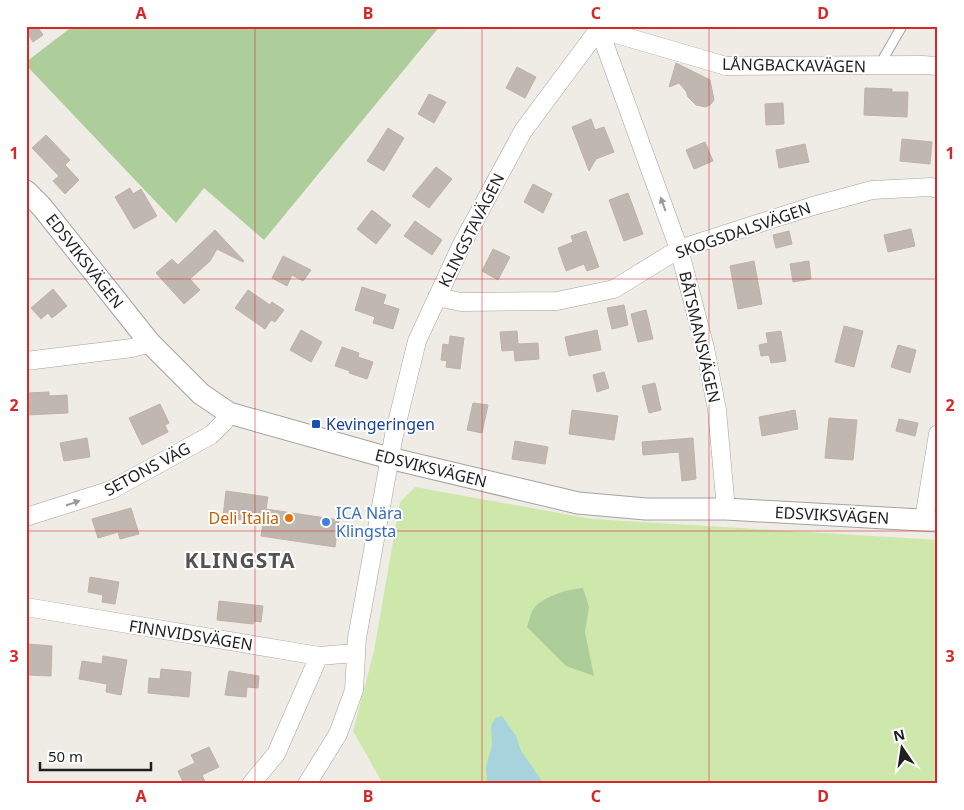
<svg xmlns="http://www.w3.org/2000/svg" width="964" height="810" viewBox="0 0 964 810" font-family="'Noto Sans',sans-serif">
	<rect width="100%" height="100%" fill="#efebe5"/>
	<path fill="#cee8ac" d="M415 487 592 519 938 540V784H383L353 731 374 651 400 502Z"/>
	<path fill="#adce9b" d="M73 26H440L264 240 204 188 176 223 26 65V62Z
		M583 588 589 607 585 632 594 676 566 666 527 627C529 621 531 612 534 608 544 596 568 589 583 588Z"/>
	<path fill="#a6d3dc" d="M502 716 516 736 521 751 544 784H487L486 767 492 745 491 726 495 718Z"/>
	<path fill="#c0b7b1" stroke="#c1b1a8" d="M26 26H37L43 35 33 42 26 31Z
		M676 63 710 80 714 100 711 104 706 107 696 105 688 97 686 91 679 83 669 87Z
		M517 67 536 77 525 98 506 88Z
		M865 88 892 89V92H908L907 117 864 115Z
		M429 94 446 102 434 123 418 114Z
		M783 103 784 124 766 125 765 104Z
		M591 119 595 130 604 127 614 152 596 159 589 171 572 127Z
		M388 128 404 138 384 171 367 161Z
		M46 135 70 160 65 165 79 180 65 194 53 181 59 176 32 148Z
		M902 139 932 142 930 164 900 161Z
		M705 142 713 161 694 169 686 150Z
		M805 144 809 162 779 168 776 150Z
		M436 167 452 179 429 208 412 196Z
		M533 184 552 194 543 213 524 202Z
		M130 188 133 194 141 189 157 216 134 229 115 197Z
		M628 193 643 234 624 241 609 200Z
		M372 210 391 225 376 244 357 229Z
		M415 221 442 240 432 255 404 236Z
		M911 229 915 246 888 252 884 235Z
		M215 230 244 261 243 262 217 249 210 261 190 279 200 290 184 304 156 273 172 259 178 265Z
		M586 231 599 267 587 271 584 264 566 271 558 248 573 242 571 236Z
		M789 231 792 244 776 248 773 235Z
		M493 249 510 257 498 280 482 271Z
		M283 256 311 270 303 281 292 275 287 286 272 278Z
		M754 261 762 304 738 309 730 266Z
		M809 261 811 279 793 282 790 264Z
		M362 287 386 295 383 304 399 309 393 329 373 323 375 317 355 310Z
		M53 289 67 306 52 318 48 313 41 319 31 308Z
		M248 290 270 305 272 302 284 310 275 322 271 320 265 329 235 308Z
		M624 305 628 325 612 329 607 308Z
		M646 310 653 339 638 342 631 314Z
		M844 326 863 331 854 367 835 362Z
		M301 330 322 342 311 362 290 350Z
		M597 330 601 350 569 356 565 337Z
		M517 331 518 344 538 343 539 359 515 361 514 350 502 351 500 332Z
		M781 331 786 361 771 363 769 355 761 356 759 345 768 343 766 333Z
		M450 336 464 338 460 369 446 367 447 361 441 360 443 344 449 345Z
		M898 345 916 350 910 373 891 367Z
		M342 347 359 353 358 357 373 362 367 379 349 373 350 371 335 366Z
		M604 372 609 388 597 392 593 375Z
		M655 383 661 410 649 413 642 386Z
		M49 392V396L67 395 68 413 26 415V393Z
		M473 403 488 405 482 433 467 430Z
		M160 404 169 423 165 425 168 432 142 445 129 418Z
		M572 410 618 416 614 440 569 434Z
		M795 410 798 429 762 436 759 417Z
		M829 418 857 420 853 460 825 458Z
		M899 419 918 423 915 436 896 431Z
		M87 438 90 457 64 461 60 443Z
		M693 438 696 479 682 481 679 452 643 455 642 442Z
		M515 441 548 447 545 464 512 459Z
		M226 491 268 497 266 509 339 520 335 547 261 536 263 523 223 517Z
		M131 508 139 534 120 539 118 532 98 538 92 519Z
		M90 577 119 582 115 604 102 602 103 595 88 592Z
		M219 601 263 606 261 622 254 621 253 624 217 620Z
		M28 644 52 646 51 676 26 675Z
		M103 656 127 660 121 695 106 692 107 684 79 679 82 661 102 664Z
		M161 669 191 672 189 697 148 693 149 678 160 679Z
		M229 671 259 676 258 688 247 687 246 697 225 695Z
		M209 747 219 767 202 775 206 784H184L178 771 195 763 191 755Z"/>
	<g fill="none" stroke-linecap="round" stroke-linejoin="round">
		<g stroke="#a3a3a3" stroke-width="11">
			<path id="service" d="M879 66 902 26"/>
		</g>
		<g stroke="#a3a3a3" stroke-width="19">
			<path id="minor" d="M598 26 679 249 705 348 717 410 726 509
				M599 29 726 66 922 65 938 66
				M437 297 461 302 557 301 614 289 679 249 813 206 872 190 931 187 938 189
				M26 361 132 348 150 343
				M26 517 111 490 211 435 224 422 229 413
				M924 519 938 434
				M26 607 319 656 355 653
				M251 784 276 754 319 656
				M307 784 338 734 354 690 357 638 394 435 417 341 462 244 523 131 599 29 603 26"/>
		</g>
		<g stroke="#a3a3a3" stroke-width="23">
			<path id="tertiary" d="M26 191 42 207 150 343 201 394 229 413 389 458 578 503 646 509H726L938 521"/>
		</g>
		<use href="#service" stroke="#fff" stroke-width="9"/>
		<use href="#minor" stroke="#fff" stroke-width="18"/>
		<use href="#tertiary" stroke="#fff" stroke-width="21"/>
	</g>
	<defs><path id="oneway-solid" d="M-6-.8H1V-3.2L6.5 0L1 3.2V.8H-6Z" transform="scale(1.25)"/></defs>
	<g fill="#9a9a9a">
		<use href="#oneway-solid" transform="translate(663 204) rotate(-110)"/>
		<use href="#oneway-solid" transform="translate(73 503) rotate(-19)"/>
	</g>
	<path fill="none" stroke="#d62828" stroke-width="1" stroke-opacity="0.55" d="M255 26V784M482 26V784M709 26V784M26 279H938M26 531H938"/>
	<rect fill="#1a4fb4" stroke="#fff" stroke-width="2" x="311" y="419" width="10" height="10" rx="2.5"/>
	<circle fill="#e8710a" stroke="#fff" stroke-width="2" cx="289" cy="518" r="5"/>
	<circle fill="#3f7fe0" stroke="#fff" stroke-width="2" cx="326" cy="522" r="5"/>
	<g text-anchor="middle" stroke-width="4" stroke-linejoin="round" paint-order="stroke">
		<g font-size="16" fill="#1f1f1f" stroke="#fff">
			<text transform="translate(794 65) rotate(1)" y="6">LÅNGBACKAVÄGEN</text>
			<text transform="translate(471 230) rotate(-63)" y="6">KLINGSTAVÄGEN</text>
			<text transform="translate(743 230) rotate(-19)" y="6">SKOGSDALSVÄGEN</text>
			<text transform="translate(85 261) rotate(52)" y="6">EDSVIKSVÄGEN</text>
			<text transform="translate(700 337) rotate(77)" y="6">BÅTSMANSVÄGEN</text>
			<text transform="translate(431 468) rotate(14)" y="6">EDSVIKSVÄGEN</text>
			<text transform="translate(147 469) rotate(-28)" y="6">SETONS VÄG</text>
			<text transform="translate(832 515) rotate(3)" y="6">EDSVIKSVÄGEN</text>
			<text transform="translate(191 635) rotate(9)" y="6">FINNVIDSVÄGEN</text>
		</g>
		<g font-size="16" fill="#164399" stroke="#fff" text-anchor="start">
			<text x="326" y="430">Kevingeringen</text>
		</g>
		<g font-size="16" fill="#366cbe" stroke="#fff" text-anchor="start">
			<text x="336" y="519">ICA Nära<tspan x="336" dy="18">Klingsta</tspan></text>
		</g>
		<g font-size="16" fill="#c56008" stroke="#fff" text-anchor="end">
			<text x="279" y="524">Deli Italia</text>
		</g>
		<g font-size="21" font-weight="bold" letter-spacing="1" fill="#525252" stroke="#fff">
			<text x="240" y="568">KLINGSTA</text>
		</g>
	</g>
	<rect width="964" height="810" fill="none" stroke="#ffffff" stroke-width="55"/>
	<g transform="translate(902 748) rotate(347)" stroke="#ffffff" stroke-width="4" paint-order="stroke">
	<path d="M0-4L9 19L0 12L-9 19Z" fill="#1f1f1f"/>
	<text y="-8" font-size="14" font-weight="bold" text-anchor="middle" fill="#1f1f1f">N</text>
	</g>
	<path d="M40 762v8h111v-8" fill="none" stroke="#1f1f1f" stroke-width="2.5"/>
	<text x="48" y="762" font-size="15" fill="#1f1f1f" stroke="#ffffff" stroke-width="4" paint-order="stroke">50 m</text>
	<rect x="28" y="28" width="908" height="754" fill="none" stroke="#d62828" stroke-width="2"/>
	<g font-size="16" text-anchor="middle" font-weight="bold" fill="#d62828">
		<text x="141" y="19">A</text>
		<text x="368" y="19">B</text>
		<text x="596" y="19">C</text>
		<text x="823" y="19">D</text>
		<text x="14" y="159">1</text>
		<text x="950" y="159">1</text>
		<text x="14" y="411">2</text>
		<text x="950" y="411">2</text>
		<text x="14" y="662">3</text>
		<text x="950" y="662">3</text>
		<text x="141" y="802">A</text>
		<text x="368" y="802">B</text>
		<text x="596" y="802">C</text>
		<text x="823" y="802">D</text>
	</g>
</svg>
